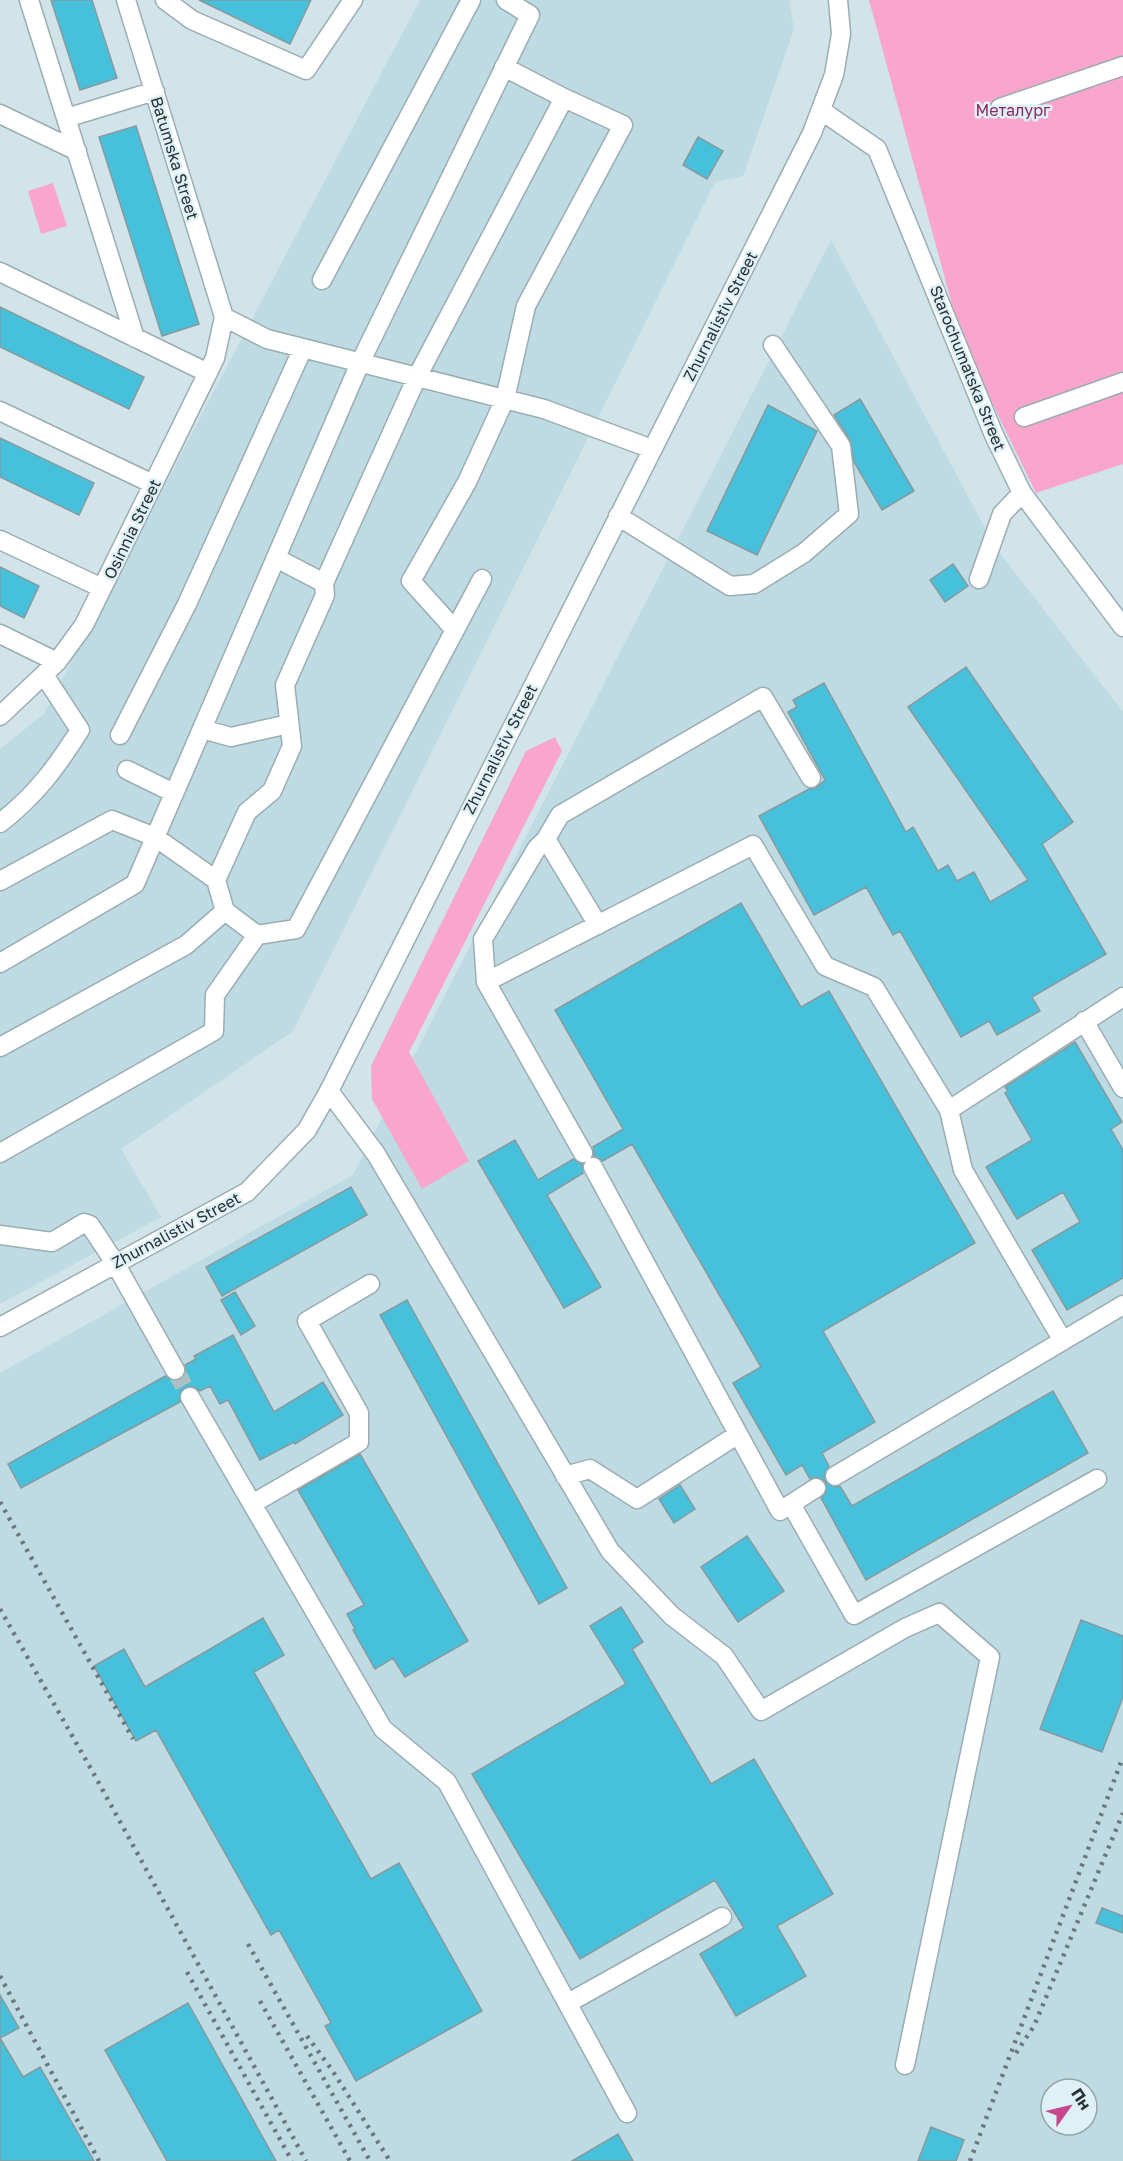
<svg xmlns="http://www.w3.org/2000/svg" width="1123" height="2161" viewBox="0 0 1123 2161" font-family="'Golos Text',sans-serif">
	<rect width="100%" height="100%" fill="#d0e4e9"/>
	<path fill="#bedae2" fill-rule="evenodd" d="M420 0H789L794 29 743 176 715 182 293 1031 121 1149 161 1217 0 1304V749L44 714Z
		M831 240 995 547 1123 712V2161H0V1373L353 1175ZM1051 2089H1087V2125H1051Z"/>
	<path fill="#f9a5cc" d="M869 0H1123V464L1036 493 962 341Z
		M53 183 67 226 41 234 28 191Z
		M555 737 562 751 409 1052 469 1161 422 1189 372 1099 371 1066 526 751Z"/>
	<path fill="#47c0db" stroke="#879a9e" stroke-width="1.5" d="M51 0H92L117 78 80 90Z
		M199 0H311L290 44Z
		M136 126 199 324 162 336 99 137Z
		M698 137 723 151 707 179 683 165Z
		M0 307 144 377 129 409 0 347Z
		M860 399 914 491 882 510 854 462 850 440 834 415Z
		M768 405 817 431 757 555 707 531Z
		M0 438 94 483 79 515 0 477Z
		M953 564 968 586 945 602 930 580Z
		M0 567 39 586 24 618 0 606Z
		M966 667 1073 822 1042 844 1106 954 1032 997 1040 1011 997 1035 989 1021 961 1037 900 931 893 935 866 887 814 915 759 816 809 789 816 788 825 780 788 712 797 707 793 700 824 683 906 832 913 827 938 871 948 865 957 881 974 872 990 902 1028 880 908 707Z
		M741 903 801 1007 829 991 975 1243 823 1331 875 1422 822 1453 829 1466 824 1476 826 1482 835 1487 840 1486 852 1506 1053 1391 1088 1453 866 1580 821 1498 826 1493 825 1481 816 1477 810 1479 802 1465 786 1475 733 1383 761 1367 632 1144 603 1161 594 1156 593 1147 623 1129 555 1010Z
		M1075 1042 1122 1122 1111 1129 1123 1150V1278L1067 1310 1032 1250 1080 1222 1063 1192 1017 1219 986 1167 1032 1140 1005 1093 1008 1091 1005 1087Z
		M515 1140 538 1180 573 1159 582 1164 583 1173 547 1195 601 1287 564 1308 478 1161Z
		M351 1187 367 1215 222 1296 206 1267Z
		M235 1292 255 1326 241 1335 221 1300Z
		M407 1300 567 1588 539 1604 380 1315Z
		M233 1335 274 1412 323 1382 343 1415 295 1444 294 1442 260 1460 228 1400 220 1404 210 1386 200 1391 189 1386 181 1391 180 1402 21 1488 8 1464 165 1376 174 1381 181 1379 186 1371 185 1365 196 1359 194 1356Z
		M360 1454 468 1641 405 1677 393 1658 375 1669 353 1630 355 1629 347 1614 364 1605 298 1490Z
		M680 1485 695 1509 674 1523 659 1499Z
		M747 1536 784 1591 738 1622 701 1567Z
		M621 1607 643 1642 632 1649 711 1784 754 1759 833 1894 777 1926 806 1976 736 2016 700 1954 744 1928 715 1880 580 1959 472 1774 626 1684 590 1626Z
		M263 1618 284 1655 254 1672 371 1879 399 1863 482 2011 356 2081 325 2026 331 2023 279 1930 271 1935 156 1730 136 1741 94 1666 124 1649 145 1687Z
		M1081 1620 1123 1636V1697L1102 1752 1040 1729Z
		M1102 1908 1123 1916V1933L1096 1923Z
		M0 1995 19 2028 0 2038 23 2077 40 2067 94 2161H0Z
		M188 2003 276 2161H167L105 2050Z
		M931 2127 964 2140 956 2161H918Z
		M618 2134 633 2161H572Z"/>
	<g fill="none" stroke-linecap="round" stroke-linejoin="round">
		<path stroke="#aec0c4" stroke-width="18" stroke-dasharray="18 9" stroke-linecap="butt" d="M175 1370 190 1397"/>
		<g stroke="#9aadb2" stroke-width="21">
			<path id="minor" d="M29 0 135 338
				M165 0 192 20 306 70 353 0
				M1000 108 1123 66
				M822 111 877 149 994 435 1022 493 1123 627
				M0 114 77 151
				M66 118 155 91
				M0 272 208 373
				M322 280 471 0
				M224 317 267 339 544 409 652 449
				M0 411 153 484
				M1024 417 1123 382
				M618 516 730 586 754 584 804 553 849 514 841 446 773 345
				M0 540 102 588
				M276 558 324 583
				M979 579 1002 514 1022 493
				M455 630 411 581 467 482 505 399 526 306 623 125 564 98
				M0 634 57 662
				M0 716 57 662 84 625 215 358 224 317 126 0
				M202 729 231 737 289 724
				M120 735 187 604 303 348
				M127 770 174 793
				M0 823C35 796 56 768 80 730L44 675
				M546 839 598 925
				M216 880 247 812 272 791 292 746 285 685 325 595 324 583 417 377 564 98 504 67
				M0 881 112 820 155 837 216 880 225 911 186 945 0 1047
				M225 911 257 935
				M0 963 135 884 360 363 530 15 506 0
				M486 982 753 845 825 966 874 987 949 1110 963 1170 1063 1341
				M1084 1021 1123 1088
				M329 1091 376 1154 610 1551 672 1616 724 1656 761 1711 905 1628 939 1613 990 1657 905 2065
				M949 1110 1123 997
				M0 1153 214 1031 215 995 257 935 296 929 482 579
				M583 1153 486 982 483 939 537 848 546 839 560 815 763 697 811 778
				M593 1167 780 1511 816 1488
				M0 1235 52 1242 84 1223 90 1225 115 1263 175 1370
				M0 1327 247 1192 307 1130 329 1091 812 133 834 75 841 34 838 0
				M190 1397 383 1729 447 1782 627 2113
				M565 1476 590 1469 637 1499 737 1435
				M835 1476 1123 1305
				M252 1504 359 1442V1413L307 1321 370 1284
				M791 1504 854 1615 1097 1479
				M568 2003 722 1917"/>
		</g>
		<use href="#minor" stroke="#fff" stroke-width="18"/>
		<path stroke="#6b787c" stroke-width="4.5" stroke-dasharray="3 6" stroke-linecap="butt" d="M0 1502 133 1739
			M0 1609 95 1776 306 2161
			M248 1944 370 2161
			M187 1972 292 2161
			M0 1976 99 2161
			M260 2001 350 2161
			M307 2036 332 2070 390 2161
			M1016 2053 1034 2026 1123 1813
			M970 2161 1123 1757"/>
	</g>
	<g text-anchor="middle" stroke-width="5" stroke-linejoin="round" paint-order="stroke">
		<g font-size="16" fill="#89295e" stroke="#ddf1f7">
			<text x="1013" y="116">Металург</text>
		</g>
		<g font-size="16" fill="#283032" stroke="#ddf1f7">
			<text transform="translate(175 158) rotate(73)" y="6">Batumska Street</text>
			<text transform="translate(720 316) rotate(-63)" y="6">Zhurnalistiv Street</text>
			<text transform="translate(968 368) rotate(68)" y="6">Starochumatska Street</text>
			<text transform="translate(132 529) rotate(-64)" y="6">Osinnia Street</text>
			<text transform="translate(500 749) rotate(-63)" y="6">Zhurnalistiv Street</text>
			<text transform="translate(176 1230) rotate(-28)" y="6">Zhurnalistiv Street</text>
		</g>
	</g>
	<g transform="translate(1069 2107) rotate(56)"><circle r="28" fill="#ddf1f7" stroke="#95a4a8" stroke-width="1.5"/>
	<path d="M0-4.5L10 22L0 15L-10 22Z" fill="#c8468d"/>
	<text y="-9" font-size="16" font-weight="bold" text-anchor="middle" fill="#283032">Пн</text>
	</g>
</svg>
